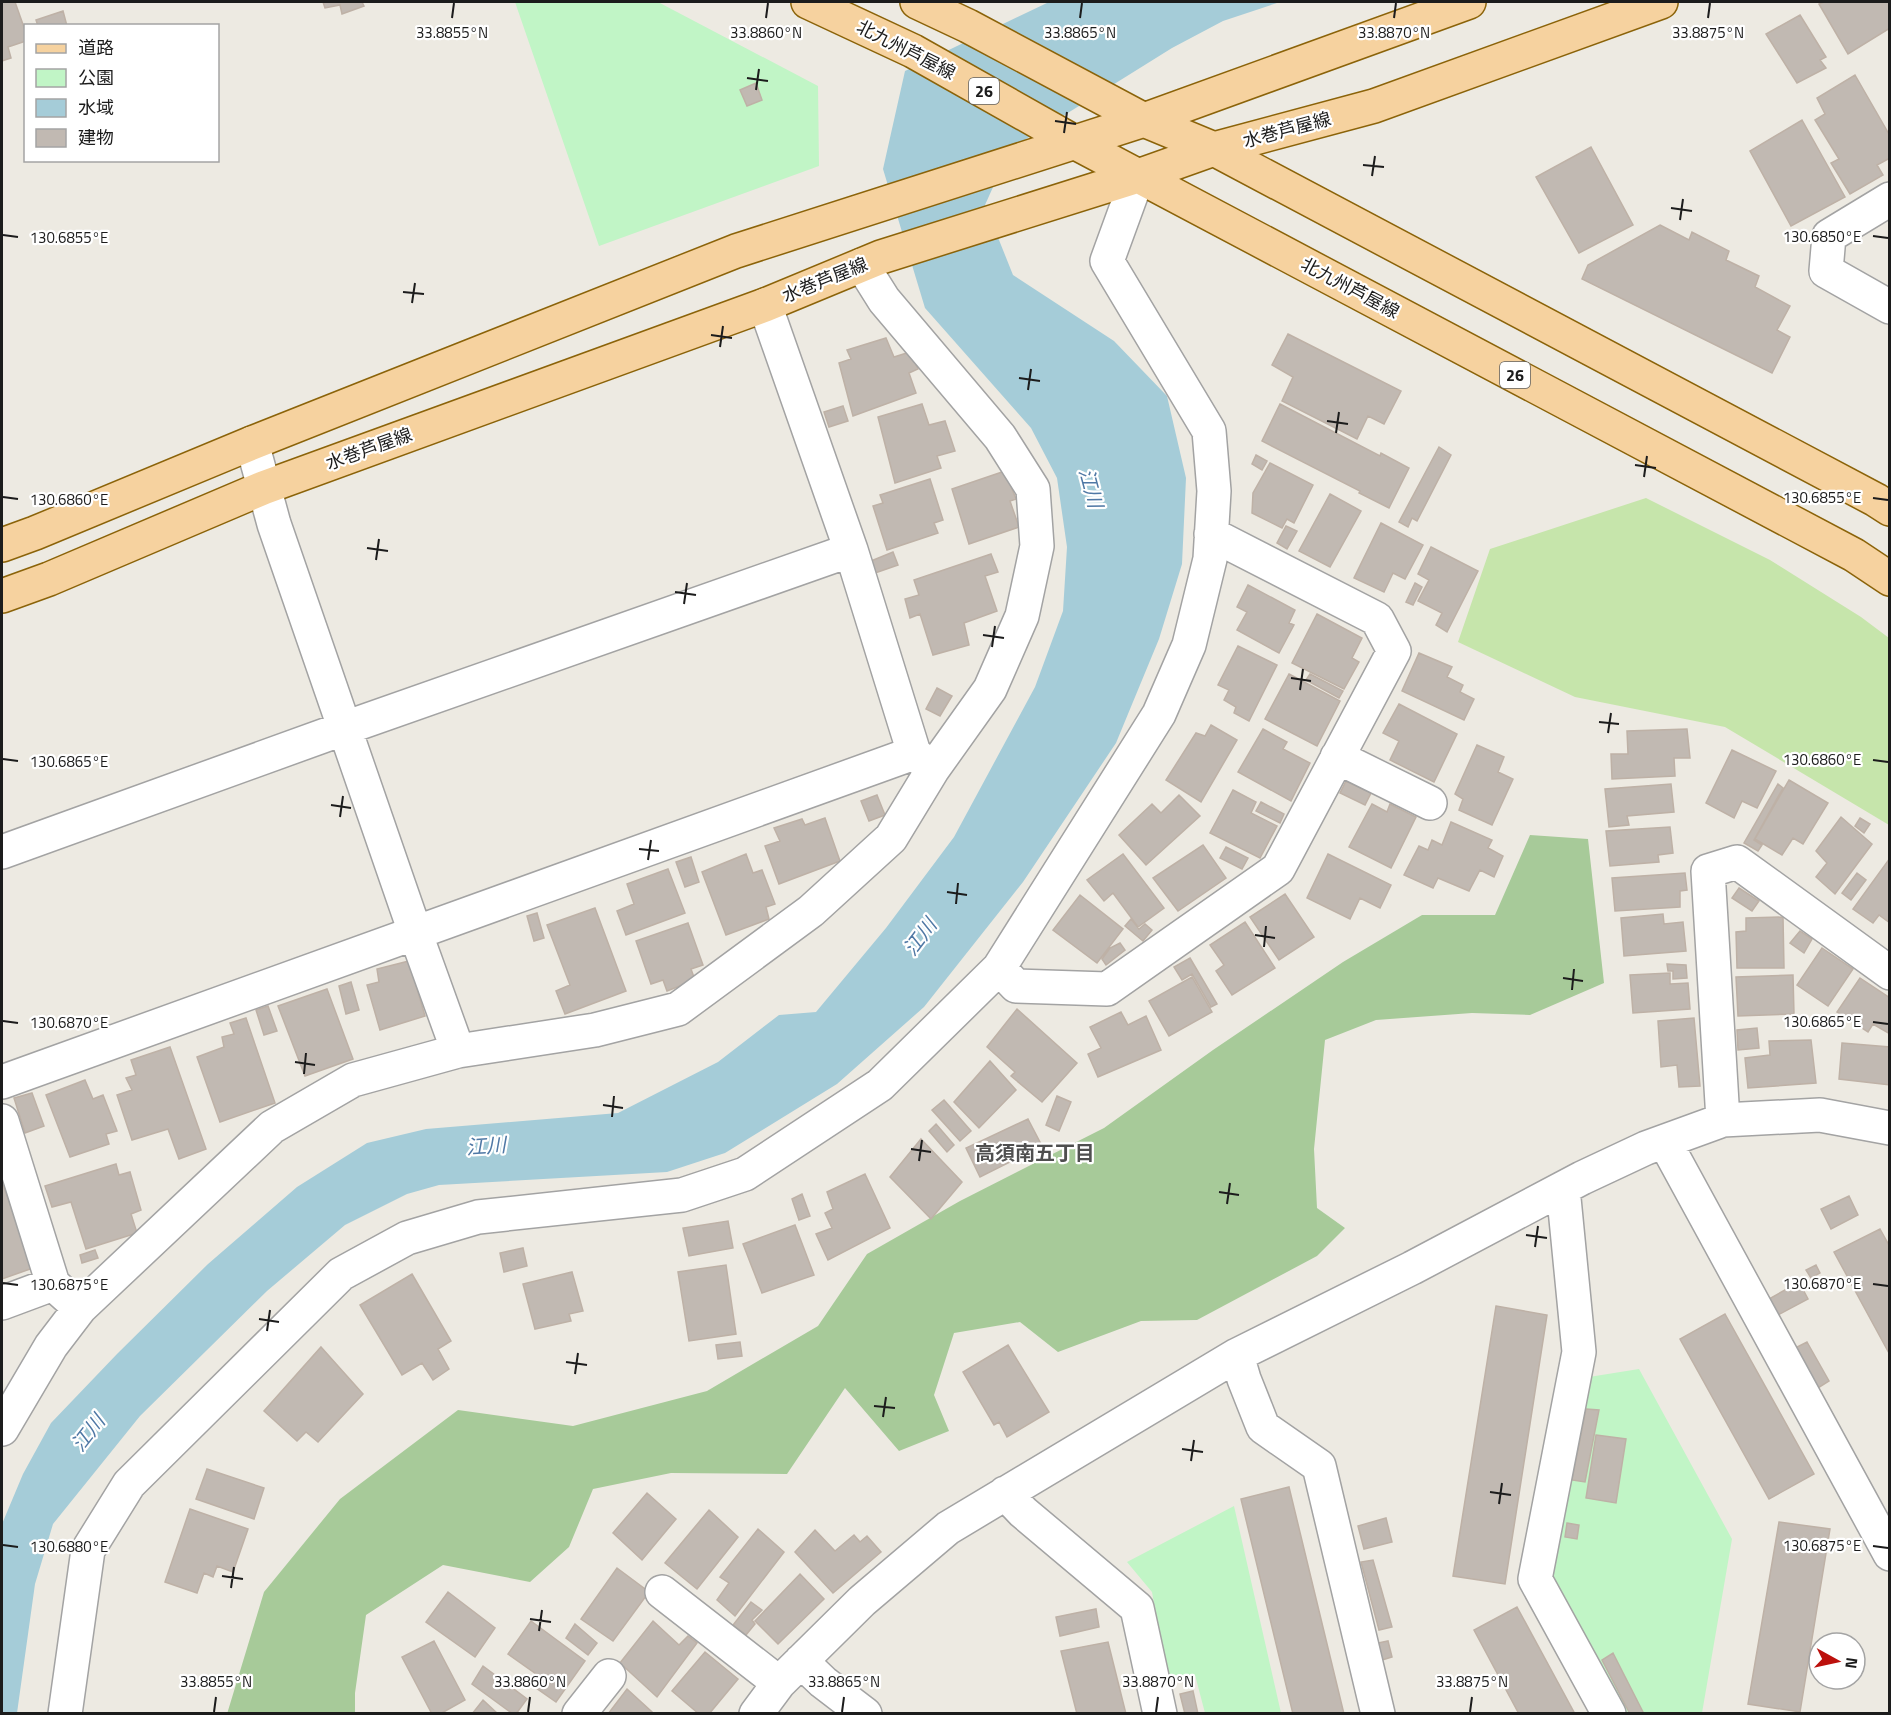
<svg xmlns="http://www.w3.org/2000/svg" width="1891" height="1715" viewBox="0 0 1891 1715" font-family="'Titillium Web','Noto Sans JP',sans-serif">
	<rect width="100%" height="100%" fill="#edeae2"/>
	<path fill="#c6e5ab" d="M1646 498 1770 560 1861 617 1889 638V825L1725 727 1575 697 1458 642 1490 549Z"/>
	<path fill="#a7ca99" d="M1530 835 1588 839 1604 983 1530 1015 1472 1013 1376 1020 1325 1040 1314 1149 1317 1208 1345 1228 1317 1256 1197 1320 1141 1321 1058 1352 1020 1322 954 1333 934 1395 949 1431 899 1451 845 1388 787 1474 671 1473 593 1489 569 1547 530 1582 443 1565 366 1615 355 1693V1713L227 1714 264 1592 340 1499 458 1410 573 1426 707 1391 818 1326 867 1254 960 1201 1104 1128 1213 1050 1343 962 1422 915H1495Z"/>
	<path fill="#c1f5c6" d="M515 2H658L818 86 819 166 599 246Z
		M1639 1369 1732 1539 1702 1713H1627L1550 1575 1589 1377Z
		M1234 1506 1281 1713H1205L1195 1675H1167L1152 1592 1127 1562Z"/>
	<path fill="#a5ccd8" d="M1049 2H1280L1223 21 1172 48 1010 149 985 205 1013 275 1114 341 1167 396 1186 478 1182 564 1159 639 1116 743 1023 882 924 1007 837 1084 725 1153 667 1172 439 1185 407 1194 345 1225 267 1291 140 1416 53 1524 35 1584 17 1713 2 1714V1524L23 1474 51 1423 117 1354 208 1264 297 1187 367 1143 426 1129 618 1113 718 1062 779 1015 816 1012 886 928 954 837 1035 687 1063 611 1067 547 1057 478 1031 428 925 308 883 169 905 71Z"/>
	<path fill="#c1b9b2" stroke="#beb1a6" stroke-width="1.5" d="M2 2H15L26 33V41L8 47 11 58 2 61Z
		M323 2H362L364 6 342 14 340 5 325 8Z
		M1824 2H1890V28L1848 54 1819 4Z
		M63 11 67 26H38L36 20Z
		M1800 15 1826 57 1820 60 1826 68 1797 83 1766 34Z
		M1855 75 1890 136V158L1877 165 1883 175 1850 194 1831 163 1839 159 1815 120 1825 114 1817 98Z
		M756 83 762 100 747 106 740 90Z
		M1802 120 1845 197 1791 226 1750 151Z
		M1591 147 1633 225 1579 253 1536 177Z
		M1660 225 1689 240 1692 232 1729 251 1726 260 1759 276 1755 287 1790 306 1777 330 1790 337 1772 373 1582 279 1588 265Z
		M1288 334 1401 391 1384 424 1368 416 1357 439 1282 401 1293 377 1272 365Z
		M886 338 894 357 910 352 918 369 909 373 916 393 853 416 839 363 851 359 847 350Z
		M922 404 929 425 945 421 955 451 937 456 941 468 895 483 878 417Z
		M1280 404 1380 456 1381 453 1409 468 1389 508 1359 493 1360 491 1262 441Z
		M843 406 848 421 829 427 824 412Z
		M1439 447 1451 455 1417 521 1412 518 1408 527 1399 522Z
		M1256 455 1267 461 1262 470 1252 464Z
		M1270 463 1313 485 1294 523 1287 519 1282 528 1252 513 1253 493Z
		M1005 471 1016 499 1010 501 1019 527 969 544 952 489Z
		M930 479 943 520 934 523 938 533 887 550 873 506 883 503 880 495Z
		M1330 494 1361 511 1330 567 1299 551Z
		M1381 523 1423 545 1405 579 1393 573 1384 592 1354 578Z
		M1286 526 1297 531 1287 549 1277 543Z
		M1431 547 1478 571 1447 632 1436 625 1442 613 1418 601 1429 580 1418 574Z
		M893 552 898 565 875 573 871 561Z
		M991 554 998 572 985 576 997 611 964 623 969 645 933 655 920 614 910 618 905 599 919 595 914 580Z
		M1415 583 1422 587 1413 605 1406 602Z
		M1248 585 1295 610 1289 623 1294 625 1279 653 1237 630 1247 612 1237 607Z
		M1317 614 1362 638 1352 658 1359 662 1344 689 1292 663Z
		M1238 646 1277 665 1249 721 1234 713 1236 707 1224 700 1229 690 1218 685Z
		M1419 653 1452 667 1447 677 1463 685 1460 692 1474 699 1464 720 1402 691Z
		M1289 674 1340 701 1317 746 1265 719Z
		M1310 674 1343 691 1339 698 1306 680Z
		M937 688 952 696 940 716 926 709Z
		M1399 704 1457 734 1434 782 1390 760 1399 741 1383 733Z
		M1211 725 1237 740 1201 802 1166 780 1196 733 1205 736Z
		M1263 729 1287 742 1283 749 1310 763 1291 801 1238 772Z
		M1687 729 1690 758H1674L1675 776 1612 779 1611 754H1628L1627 731Z
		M1477 745 1504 757 1498 772 1513 779 1492 825 1459 810 1463 799 1455 794Z
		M1732 750 1776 771 1757 808 1742 801 1734 818 1706 803Z
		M1789 780 1828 803 1803 844 1793 838 1782 855 1755 839Z
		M1346 781 1371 793 1365 805 1340 793Z
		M1671 784 1674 812 1627 816 1629 825 1609 827 1605 789Z
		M1778 784 1783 788 1754 840 1762 845 1758 851 1744 843Z
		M1233 790 1256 802 1251 813 1277 826 1260 858 1210 833Z
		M877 795 885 815 869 821 861 801Z
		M1179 795 1200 816 1146 865 1119 835 1152 804 1161 813Z
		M1261 802 1284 814 1280 823 1256 811Z
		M1372 804 1387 812 1390 804 1416 817 1391 868 1349 847Z
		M1841 817 1872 844 1835 894 1816 877 1827 863 1816 851Z
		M825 818 840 861 779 884 765 846 780 841 774 828 802 819 805 825Z
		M1860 818 1870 824 1864 833 1855 826Z
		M1451 822 1492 840 1488 848 1503 856 1494 877 1480 870 1469 891 1438 878 1433 888 1404 875 1419 846 1428 850 1432 840 1442 845Z
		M1670 827 1673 853 1658 855 1659 862 1610 866 1606 831Z
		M1203 845 1226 878 1178 911 1153 878Z
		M1226 847 1248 858 1242 869 1220 858Z
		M746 854 753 873 762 870 775 904 766 907 769 919 726 935 702 872Z
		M1123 854 1164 908 1138 927 1113 893 1104 901 1087 880Z
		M1328 854 1391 885 1380 908 1360 898 1350 919 1307 898Z
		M691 857 699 882 685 887 676 862Z
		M1890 858V923L1879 915 1873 923 1853 909Z
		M668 869 685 913 626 935 617 911 634 904 627 884Z
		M1685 873 1687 890 1680 891V907L1615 911 1612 878Z
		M1857 873 1866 880 1851 900 1842 893Z
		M1739 888 1759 901 1752 911 1732 898Z
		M1285 894 1314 937 1279 960 1250 917Z
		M1080 895 1123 929 1097 963 1053 930Z
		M595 908 626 991 565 1014 556 991 570 985 547 925Z
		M537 913 544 938 534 941 527 916Z
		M1663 914 1664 924 1683 922 1686 951 1624 956 1621 918Z
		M1783 917 1784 968H1737L1736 932 1746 931V918Z
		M1131 919 1139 929 1145 924 1152 930 1143 941 1125 926Z
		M1245 922 1275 968 1232 995 1216 971 1224 965 1210 945Z
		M688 923 703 965 691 969 695 980 667 991 663 980 651 984 636 941Z
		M1800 931 1812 939 1804 953 1790 943Z
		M1120 943 1125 950 1106 965 1102 959 1110 948Z
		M1822 948 1853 969 1828 1006 1797 985Z
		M1190 958 1217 1004 1211 1007 1192 974 1182 980 1174 967Z
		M409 961 425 1016 380 1030 367 985 379 982 377 969Z
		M1667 964 1686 965 1687 978 1673 979V971H1668Z
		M1670 973V984L1688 983 1690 1009 1633 1013 1630 975Z
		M1793 975 1794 1014 1738 1016 1736 977Z
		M1192 977 1212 1012 1169 1036 1149 1001Z
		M1860 978 1890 998V1034L1873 1024 1868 1032 1837 1012Z
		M351 982 359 1010 346 1014 339 986Z
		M327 989 353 1059 305 1076 278 1006Z
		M268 1006 277 1031 264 1035 256 1010Z
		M1017 1009 1077 1063 1042 1102 1011 1076 1015 1072 987 1047Z
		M1121 1012 1128 1025 1146 1016 1161 1050 1098 1077 1088 1054 1101 1048 1090 1027Z
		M246 1018 275 1103 220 1122 197 1057 224 1047 222 1037 234 1034 230 1023Z
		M1694 1018 1700 1086 1679 1087 1677 1065 1661 1067 1658 1021Z
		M1757 1028 1759 1048 1738 1050 1737 1030Z
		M1811 1040 1816 1083 1748 1088 1745 1058 1770 1055 1769 1041Z
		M1842 1043 1890 1047V1085L1839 1079Z
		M170 1047 206 1149 179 1159 168 1129 132 1140 117 1095 132 1090 126 1078 136 1075 131 1060Z
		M990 1061 1016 1090 979 1128 954 1102Z
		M85 1080 93 1099 103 1095 117 1131 106 1134 109 1144 70 1157 46 1095Z
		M32 1093 44 1126 25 1133 14 1098Z
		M1057 1096 1071 1102 1059 1131 1046 1125Z
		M944 1100 971 1131 960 1141 932 1110Z
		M1028 1119 1042 1146 980 1177 966 1148Z
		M936 1124 954 1145 947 1152 929 1131Z
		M921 1139 962 1182 931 1219 890 1177Z
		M116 1164 119 1175 130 1172 141 1210 131 1214 137 1233 86 1249 71 1202 52 1207 45 1186Z
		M865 1174 890 1228 828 1260 816 1234 832 1228 825 1213 833 1209 827 1192Z
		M2 1182 33 1268 2 1279Z
		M802 1194 810 1216 799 1220 792 1199Z
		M1849 1196 1858 1215 1831 1229 1821 1209Z
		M728 1221 733 1248 689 1256 683 1228Z
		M795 1225 814 1275 762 1293 743 1244Z
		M1880 1229 1890 1247V1355L1834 1252Z
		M523 1248 527 1266 504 1272 500 1253Z
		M95 1250 98 1258 82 1263 80 1255Z
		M726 1265 736 1334 689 1341 678 1272Z
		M1816 1265 1820 1273 1811 1278 1806 1270Z
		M572 1272 583 1311 569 1314 571 1321 535 1329 523 1284Z
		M412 1274 451 1341 438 1349 449 1369 433 1380 422 1363 402 1375 360 1305Z
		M1799 1282 1808 1299 1778 1315 1769 1299Z
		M1496 1306 1547 1315 1505 1584 1453 1576Z
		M1725 1314 1814 1474 1769 1499 1680 1339Z
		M740 1342 742 1356 718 1359 716 1345Z
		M1807 1342 1829 1381 1818 1388 1795 1348Z
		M1008 1345 1049 1412 1007 1437 999 1422 994 1425 963 1372Z
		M321 1347 363 1394 318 1442 306 1432 297 1441 264 1411Z
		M1586 1409 1599 1410 1585 1482 1572 1480Z
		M1596 1435 1626 1439 1616 1503 1586 1498Z
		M207 1469 264 1488 254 1519 196 1499Z
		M1289 1487 1344 1714H1293L1241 1499Z
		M647 1493 676 1519 642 1560 613 1533Z
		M190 1509 248 1529 233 1572 217 1566 213 1577 204 1573 197 1593 165 1582Z
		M709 1510 738 1537 697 1589 665 1563Z
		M1386 1518 1392 1542 1364 1549 1358 1526Z
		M1779 1522 1830 1529 1800 1712 1748 1704Z
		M1567 1523 1579 1525 1577 1539 1565 1537Z
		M758 1529 784 1552 735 1616 717 1600 729 1583 720 1577Z
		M815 1530 835 1551 854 1535 860 1542 867 1536 881 1552 833 1593 795 1552Z
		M1373 1560 1392 1627 1379 1630 1361 1562Z
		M617 1568 649 1592 613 1641 581 1619Z
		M800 1574 824 1599 778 1644 755 1621Z
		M448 1592 495 1628 475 1657 426 1622Z
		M751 1602 762 1610 752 1620 755 1624 746 1635 733 1625Z
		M1517 1607 1575 1714H1519L1474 1630Z
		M1096 1609 1099 1627 1060 1636 1056 1617Z
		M531 1621 585 1661 556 1702 529 1683 536 1674 508 1654Z
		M653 1621 679 1645 688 1636 697 1643 657 1697 620 1663Z
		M575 1624 597 1643 588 1655 566 1638Z
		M434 1641 465 1700 440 1714H432L402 1657Z
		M1388 1641 1392 1657 1382 1660 1378 1643Z
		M1108 1642 1126 1714H1077L1061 1651Z
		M705 1652 738 1679 709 1714H699L672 1691Z
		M1613 1653 1644 1714H1630L1602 1660Z
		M483 1666 527 1699 516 1714H513L472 1684Z
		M627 1689 652 1712 651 1714H608Z
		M1193 1691 1198 1714H1185L1180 1694Z
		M483 1700 498 1714H472Z"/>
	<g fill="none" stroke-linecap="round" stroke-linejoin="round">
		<g stroke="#a3a3a3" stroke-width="36">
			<path id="minor" d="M1890 199 1829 236 1826 271 1890 307
				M765 305 851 550 914 753 929 766
				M252 443 274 524 415 932 458 1051
				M1337 757 1430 803
				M2 852 345 728 851 550
				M999 968 1016 986 1107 989 1278 869 1394 651 1377 619 1211 534
				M2 1082 914 753
				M1723 1120 1708 871 1737 862 1890 973
				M2 1121 53 1284 80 1308
				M1665 1142 1890 1554
				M1563 1188 1579 1352 1535 1579 1609 1714
				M2 1303 53 1284
				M1237 1355 1244 1379 1263 1427 1319 1466 1378 1714
				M2 1429 51 1346 80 1308 272 1127 353 1080 458 1051 595 1030 678 1009 811 911 891 838 933 769 990 689 1022 616 1037 546 1033 489 1000 437 884 300 862 265
				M1005 1493 1023 1512 1137 1608 1160 1714
				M662 1592 779 1683
				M801 1661 823 1682 865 1714
				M65 1714 88 1550 129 1484 341 1274 407 1238 478 1217 682 1195 745 1174 880 1085 999 968 1159 714 1189 645 1210 559 1214 491 1209 431 1107 261 1138 176
				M579 1714 609 1676
				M756 1714 779 1683 862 1601 948 1528 1237 1355 1412 1268 1582 1178 1646 1148 1723 1120 1820 1115 1890 1128"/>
		</g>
		<g stroke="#8b6309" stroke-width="36">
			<path id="major" d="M808 2 913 51 1076 143 1854 555 1890 579
				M917 2 968 26 1144 120 1214 149 1876 500 1890 509
				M2 545 35 533 252 443 736 251 1144 120 1469 2
				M2 596 49 579 263 488 765 305 881 257 1138 176 1214 149 1374 106 1661 2"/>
		</g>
		<use href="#minor" stroke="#fff" stroke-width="33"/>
		<use href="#major" stroke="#f6d29f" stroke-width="33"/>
	</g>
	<path fill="none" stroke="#1c1c1c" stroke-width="2" d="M452 18 454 3M766 18 768 3M1080 18 1082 3M1394 18 1396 3M1708 18 1710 3M747 78 768 81M756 90 759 69M1055 121 1076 124M1064 133 1067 112M1363 165 1384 167M1372 176 1375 156M1671 208 1692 211M1680 220 1683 199M3 235 18 237M1873 236 1888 238M403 292 424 294M412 303 415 283M711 335 732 338M720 347 723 326M1019 378 1040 381M1028 390 1031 369M1327 421 1348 424M1336 433 1339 412M1635 465 1656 468M1644 477 1647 456M3 497 18 499M1873 498 1888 500M367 548 388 551M376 560 379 539M675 592 696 595M684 604 687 583M983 635 1004 638M992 647 995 626M1291 678 1311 681M1300 690 1303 669M1599 722 1619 724M1608 733 1611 713M3 759 18 761M1873 760 1888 762M331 805 351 808M340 817 343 796M639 849 659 851M648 860 651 840M947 892 967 895M956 904 958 883M1255 935 1275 938M1264 947 1266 926M1563 978 1583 981M1572 990 1574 969M3 1021 18 1023M1873 1022 1888 1024M295 1062 315 1065M304 1074 306 1053M603 1105 623 1108M612 1117 614 1096M911 1149 931 1152M919 1161 922 1140M1219 1192 1239 1195M1227 1204 1230 1183M1526 1235 1547 1238M1535 1247 1538 1226M3 1283 18 1285M1873 1284 1888 1286M259 1319 279 1322M267 1331 270 1310M566 1362 587 1365M575 1374 578 1353M874 1406 895 1408M883 1417 886 1397M1182 1449 1203 1452M1191 1461 1194 1440M1490 1492 1511 1495M1499 1504 1502 1483M3 1545 18 1547M1873 1546 1888 1548M222 1576 243 1579M231 1588 234 1567M530 1619 551 1622M539 1631 542 1610M214 1712 216 1697M528 1712 530 1697M842 1712 844 1697M1156 1712 1158 1697M1470 1712 1472 1697"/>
	<g text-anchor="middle" stroke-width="4.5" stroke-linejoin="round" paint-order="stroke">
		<g fill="#fff" stroke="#606060" stroke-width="1.5">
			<rect x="969" y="78" width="30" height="26" rx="4.5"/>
			<rect x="1500" y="362" width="30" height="26" rx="4.5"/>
		</g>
		<g font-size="16" font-weight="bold" fill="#1c1c1c">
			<text x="984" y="97">26</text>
			<text x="1515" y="381">26</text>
		</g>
		<g font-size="18" fill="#1c1c1c" stroke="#fff">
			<text transform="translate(906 50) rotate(27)" y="6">北九州芦屋線</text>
			<text transform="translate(1287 130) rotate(-15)" y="6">水巻芦屋線</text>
			<text transform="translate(825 280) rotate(-22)" y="6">水巻芦屋線</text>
			<text transform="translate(1350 288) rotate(28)" y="6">北九州芦屋線</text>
			<text transform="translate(369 449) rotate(-20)" y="6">水巻芦屋線</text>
		</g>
		<g font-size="20" font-style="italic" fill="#4f78a5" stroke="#fff">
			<text transform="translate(1091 488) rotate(75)" y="7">江川</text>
			<text transform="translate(920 937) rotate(-53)" y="7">江川</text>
			<text transform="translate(486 1146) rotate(-4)" y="7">江川</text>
			<text transform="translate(88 1433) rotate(-52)" y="7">江川</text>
		</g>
		<g font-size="20" font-weight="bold" fill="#4f4f4f" stroke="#fff">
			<text x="1035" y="1160">高須南五丁目</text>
		</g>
	</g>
	<g font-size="15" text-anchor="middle" fill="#1c1c1c" stroke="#fff" stroke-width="4.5" stroke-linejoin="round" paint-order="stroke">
		<text x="452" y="38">33.8855°N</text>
		<text x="766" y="38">33.8860°N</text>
		<text x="1080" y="38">33.8865°N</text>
		<text x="1394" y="38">33.8870°N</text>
		<text x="1708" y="38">33.8875°N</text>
		<text x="1822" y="242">130.6850°E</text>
		<text x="69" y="243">130.6855°E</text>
		<text x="1822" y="503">130.6855°E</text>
		<text x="69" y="505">130.6860°E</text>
		<text x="1822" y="765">130.6860°E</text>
		<text x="69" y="767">130.6865°E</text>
		<text x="1822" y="1027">130.6865°E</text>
		<text x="69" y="1028">130.6870°E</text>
		<text x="1822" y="1289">130.6870°E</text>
		<text x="69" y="1290">130.6875°E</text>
		<text x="1822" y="1551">130.6875°E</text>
		<text x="69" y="1552">130.6880°E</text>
		<text x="216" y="1687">33.8855°N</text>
		<text x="530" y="1687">33.8860°N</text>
		<text x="844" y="1687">33.8865°N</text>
		<text x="1158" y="1687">33.8870°N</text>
		<text x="1472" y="1687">33.8875°N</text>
	</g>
	<rect width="1891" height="1715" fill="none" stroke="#1c1c1c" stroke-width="6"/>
	<rect x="24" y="24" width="195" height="138" fill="#ffffff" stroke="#a4a4a4" stroke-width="1.5"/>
	<rect x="36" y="44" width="30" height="9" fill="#f6d29f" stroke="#a4a4a4" stroke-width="1.5"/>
	<text x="78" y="54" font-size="18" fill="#1c1c1c">道路</text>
	<rect x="36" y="69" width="30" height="18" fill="#c1f5c6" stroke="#a4a4a4" stroke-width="1.5"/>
	<text x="78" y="84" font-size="18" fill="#1c1c1c">公園</text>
	<rect x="36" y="99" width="30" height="18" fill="#a5ccd8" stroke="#a4a4a4" stroke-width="1.5"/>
	<text x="78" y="114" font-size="18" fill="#1c1c1c">水域</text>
	<rect x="36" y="129" width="30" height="18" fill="#c1b9b2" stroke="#a4a4a4" stroke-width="1.5"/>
	<text x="78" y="144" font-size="18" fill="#1c1c1c">建物</text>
	<g transform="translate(1837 1661) rotate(98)"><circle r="28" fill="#ffffff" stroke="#a4a4a4" stroke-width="1.5"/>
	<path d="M0-4.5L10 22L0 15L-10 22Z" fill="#bc100c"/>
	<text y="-9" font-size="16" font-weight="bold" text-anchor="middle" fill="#1c1c1c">N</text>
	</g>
</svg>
